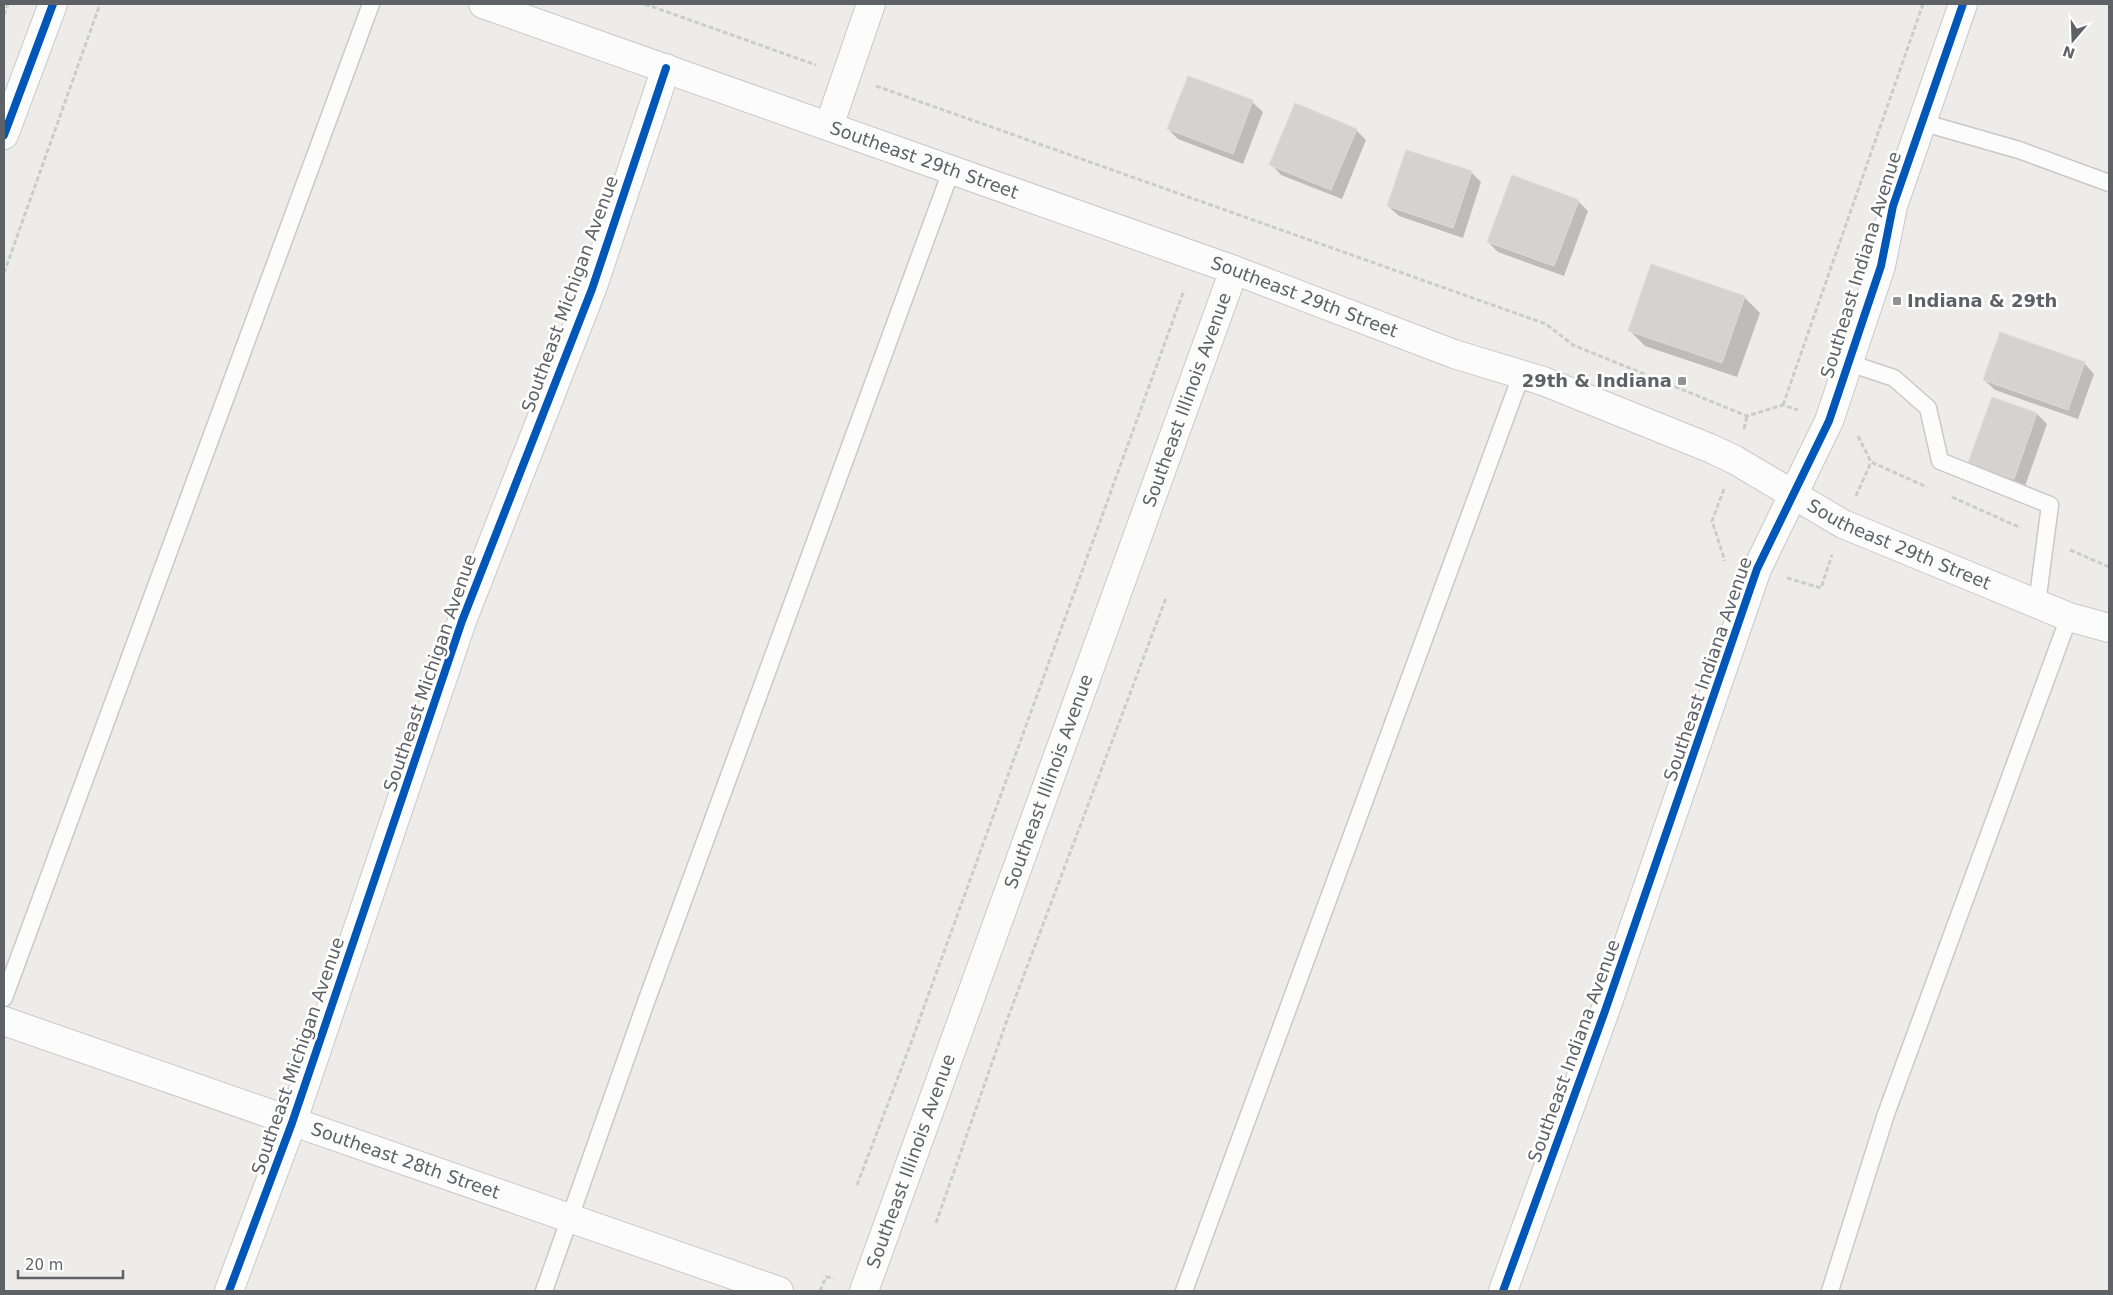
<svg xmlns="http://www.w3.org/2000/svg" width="2113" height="1295" viewBox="0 0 2113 1295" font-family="'DejaVu Sans',sans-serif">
	<rect width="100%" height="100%" fill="#eeece8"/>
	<path fill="#0003" d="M1252 102 1263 112 1243 164 1178 139 1168 129Z
		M1356 130 1366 140 1342 199 1281 175 1271 164Z
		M1471 172 1481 182 1463 238 1399 216 1388 206Z
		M1578 201 1588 211 1564 276 1498 252 1488 242Z
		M1744 297 1760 313 1737 377 1645 346 1629 330Z
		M2084 363 2094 374 2078 419 1995 390 1984 380Z
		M1992 398 2037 414 2047 424 2024 489 1980 473 1969 463Z"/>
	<path fill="#d4d3d1" stroke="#dddbd8" d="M1188 76 1253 100 1233 154 1167 129Z
		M1295 103 1357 129 1331 190 1269 165Z
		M1406 150 1472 171 1453 228 1387 206Z
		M1512 175 1579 200 1554 266 1487 242Z
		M1651 264 1745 296 1722 363 1628 331Z
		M2000 332 2085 362 2068 410 1983 380Z
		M1992 397 2037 413 2014 479 1968 463Z"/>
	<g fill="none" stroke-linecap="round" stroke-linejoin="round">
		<g stroke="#c9c9c9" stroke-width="19">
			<path id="lane" d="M1921 122 2019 150 2109 183
				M1849 363 1894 378 1928 408 1940 461 2050 505 2037 604
				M4 998 371 4
				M544 1291 646 1002 951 171
				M1184 1291 1522 373
				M1830 1291 1886 1114 2069 617"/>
		</g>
		<g stroke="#c9c9c9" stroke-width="30">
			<g id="street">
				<path d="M829 126 871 4"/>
				<path id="s1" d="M4 1021 779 1291"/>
				<path d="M229 1291 292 1123 462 621 592 289 666 68"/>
				<path id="s2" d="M864 1291 1234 270"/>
			</g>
		</g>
		<g stroke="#c9c9c9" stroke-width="30">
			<g id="secondary">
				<path id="s3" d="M483 4 1234 270 1454 354 1543 381 1712 449 1735 460 1843 524 2069 617 2109 628"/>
				<path d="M4 135 53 4"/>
				<path d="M1503 1291 1605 1011 1757 569 1829 421 1881 266 1893 206 1963 4"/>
			</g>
		</g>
		<path stroke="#cacecb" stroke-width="3" stroke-dasharray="5 2.5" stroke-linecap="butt" d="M645 4 816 65
			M4 15 8 4
			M876 86 1546 324 1573 345 1747 416 1783 405 1798 410
			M4 273 100 4
			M1783 405 1923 4
			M1744 429 1747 416
			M1858 436 1871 462 1927 487
			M1724 489 1712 521 1725 561
			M1856 496 1871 462
			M1952 497 2021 528
			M2070 550 2109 567
			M1787 578 1821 588 1832 555
			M857 1185 908 1051 1184 290
			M936 1223 1007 1020 1166 598
			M820 1291 826 1277 834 1278"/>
		<use href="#lane" stroke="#fcfcfc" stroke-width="16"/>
		<use href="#street" stroke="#fcfcfc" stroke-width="28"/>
		<use href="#secondary" stroke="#fcfcfc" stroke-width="28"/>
		<g stroke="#fff" stroke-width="11">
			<path id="cycleway" d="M4 135 53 4
				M229 1291 292 1123 462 621 592 289 666 68
				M1503 1291 1605 1011 1757 569 1829 421 1881 266 1893 206 1963 4"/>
		</g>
		<use href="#cycleway" stroke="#0057b8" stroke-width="8"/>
	</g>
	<g fill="#909294" stroke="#fff" stroke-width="2">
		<rect x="1892" y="296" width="10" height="10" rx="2.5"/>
		<rect x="1677" y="376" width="10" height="10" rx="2.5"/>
	</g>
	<g text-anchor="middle" stroke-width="5" stroke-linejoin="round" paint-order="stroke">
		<g font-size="18" fill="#5e6266" stroke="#fff">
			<text dy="6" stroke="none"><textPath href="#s3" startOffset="468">Southeast 29th Street</textPath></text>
			<text transform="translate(1861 265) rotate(-73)" y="6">Southeast Indiana Avenue</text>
			<text transform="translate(570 294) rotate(-70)" y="6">Southeast Michigan Avenue</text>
			<text dy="6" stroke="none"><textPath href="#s3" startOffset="872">Southeast 29th Street</textPath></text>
			<text dy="6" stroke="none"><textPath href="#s2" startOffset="948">Southeast Illinois Avenue</textPath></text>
			<text dy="6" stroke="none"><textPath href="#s3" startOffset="1518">Southeast 29th Street</textPath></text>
			<text transform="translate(1708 669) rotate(-71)" y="6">Southeast Indiana Avenue</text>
			<text transform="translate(430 673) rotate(-71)" y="6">Southeast Michigan Avenue</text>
			<text dy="6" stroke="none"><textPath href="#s2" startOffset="542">Southeast Illinois Avenue</textPath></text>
			<text transform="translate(1574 1051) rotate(-70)" y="6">Southeast Indiana Avenue</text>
			<text transform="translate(298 1056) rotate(-71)" y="6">Southeast Michigan Avenue</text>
			<text dy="6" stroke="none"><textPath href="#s2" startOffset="138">Southeast Illinois Avenue</textPath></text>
			<text dy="6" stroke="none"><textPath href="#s1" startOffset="425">Southeast 28th Street</textPath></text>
		</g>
		<g font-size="18" font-weight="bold" fill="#5e6266" stroke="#fff" text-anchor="start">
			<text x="1907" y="307">Indiana &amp; 29th</text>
			<text x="1672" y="387" text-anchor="end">29th &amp; Indiana</text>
		</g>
	</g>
	<rect width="2113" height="1295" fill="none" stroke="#5e6266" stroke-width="10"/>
	<g transform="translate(2073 40) rotate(199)" stroke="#ffffff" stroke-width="4" paint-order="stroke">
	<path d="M0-4L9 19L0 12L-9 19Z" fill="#5e6266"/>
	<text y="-8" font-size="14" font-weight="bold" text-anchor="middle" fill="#5e6266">N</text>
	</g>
	<path d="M18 1270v8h105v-8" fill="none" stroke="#5e6266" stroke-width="2.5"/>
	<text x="25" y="1270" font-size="15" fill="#5e6266" stroke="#ffffff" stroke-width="4" paint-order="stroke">20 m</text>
</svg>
